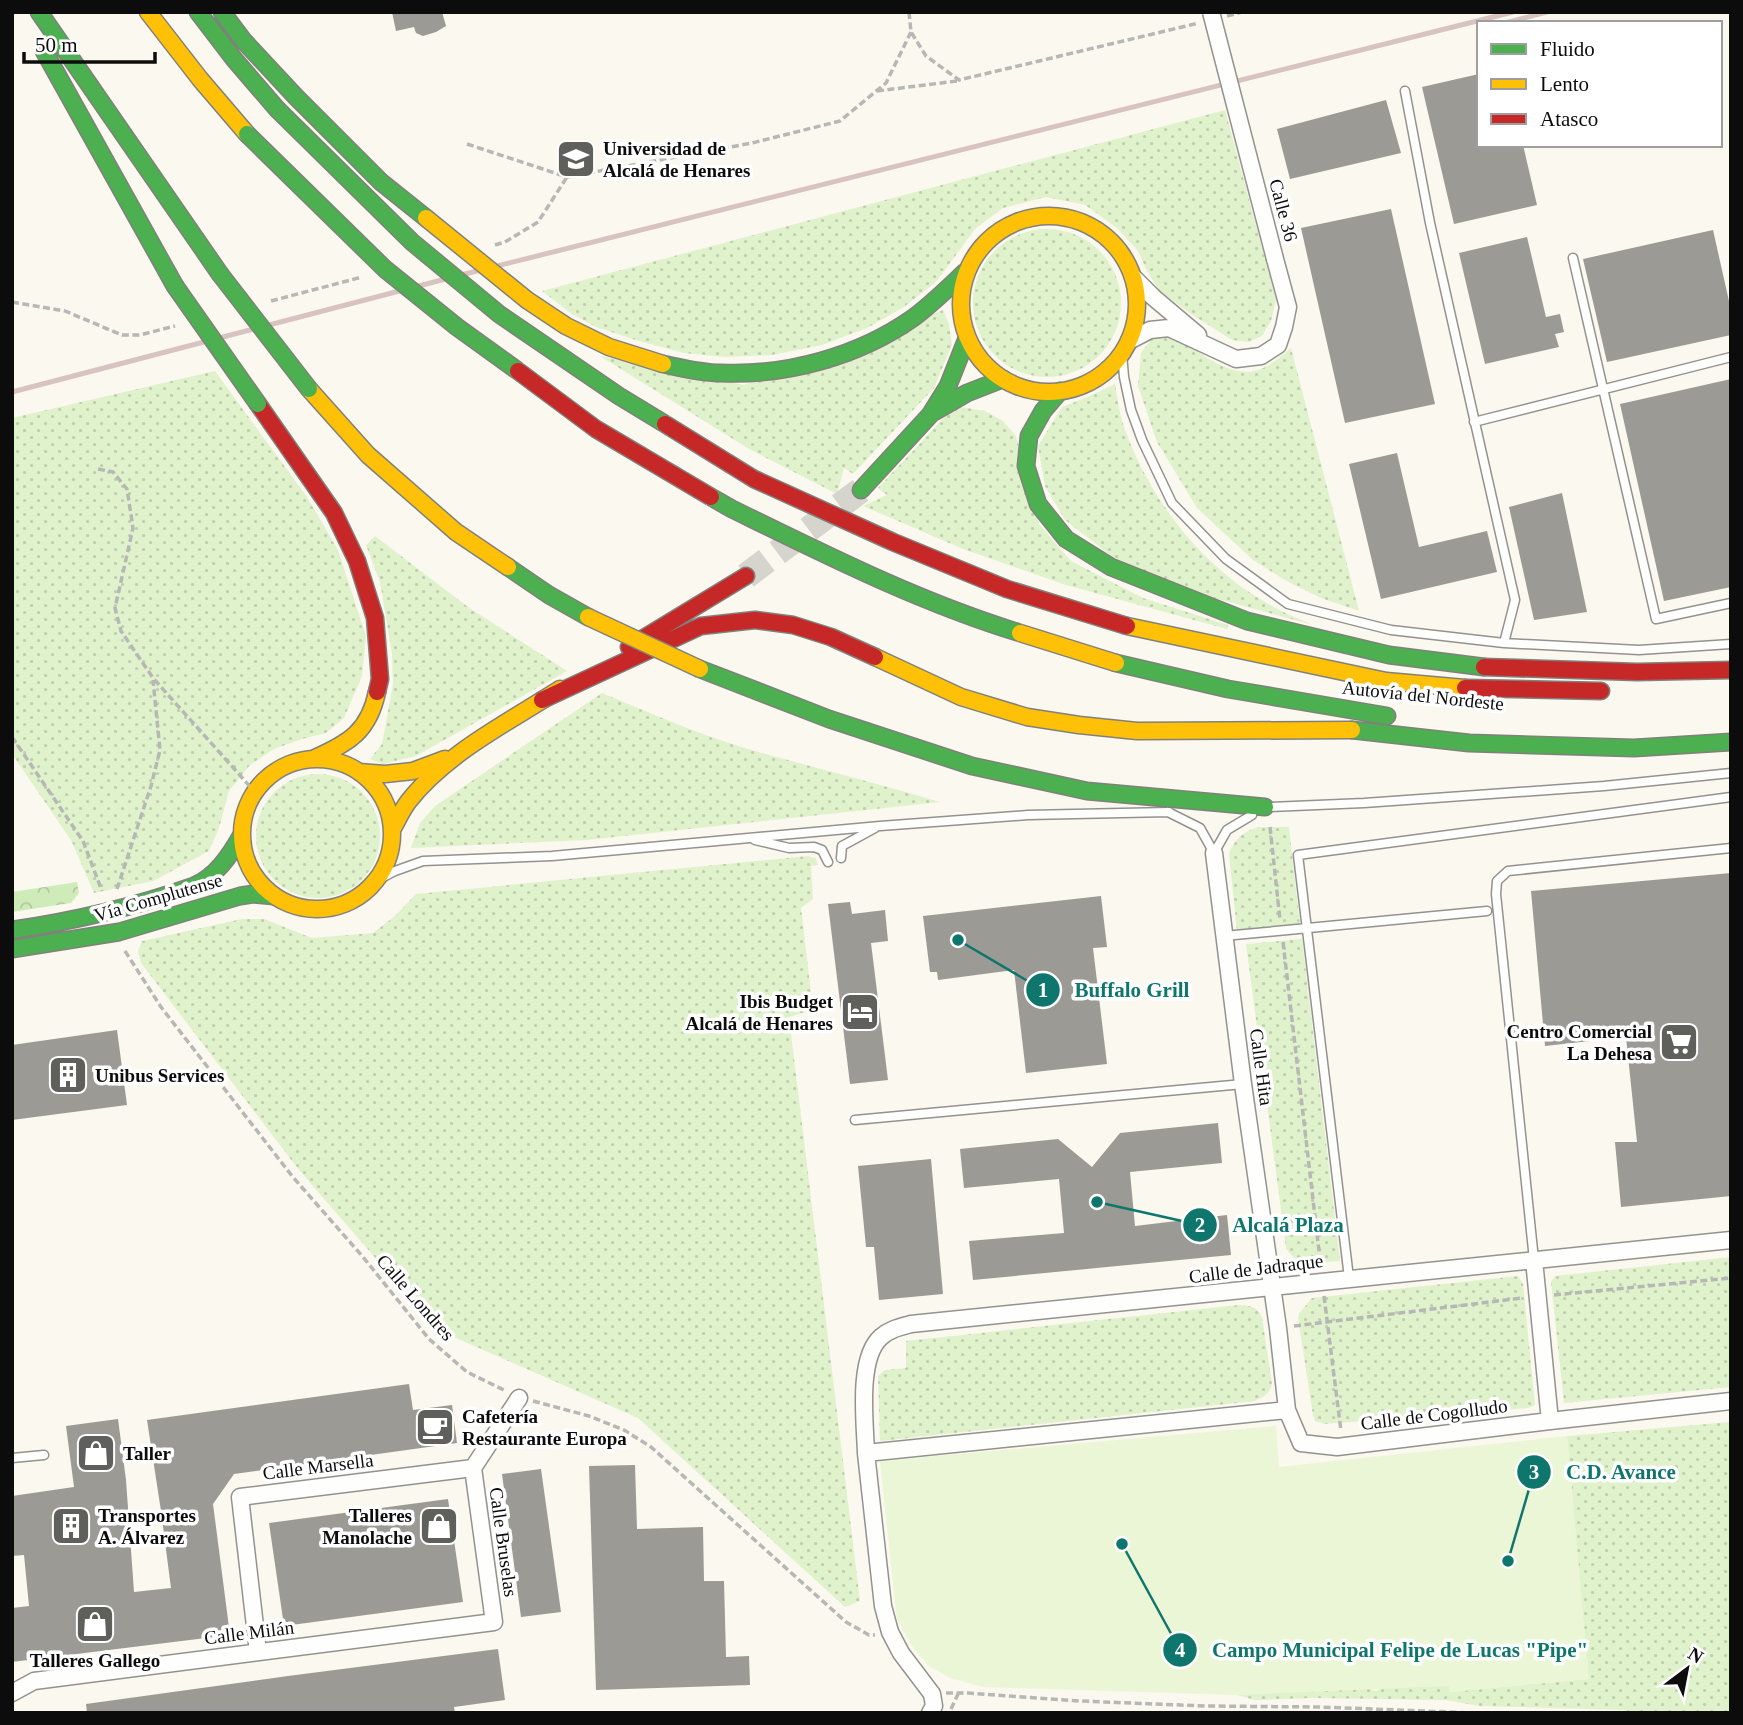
<svg xmlns="http://www.w3.org/2000/svg" width="1743" height="1725" viewBox="0 0 1743 1725" font-family="Georgia,serif">
	<defs>
		<pattern id="green-dots" width="8" height="8" patternUnits="userSpaceOnUse" patternTransform="scale(1.75)"><rect width="8" height="8" fill="#e0f2cc"/><path d="M2 2h.1M6 6h.1" fill="none" stroke="#bfceae" stroke-width="1.8" stroke-linecap="round"/></pattern>
		<pattern id="forest-crowns" width="20" height="18" patternUnits="userSpaceOnUse" patternTransform="scale(1.75)"><rect width="20" height="18" fill="#cfebb9"/><path d="M2 6a3 3 0 1 1 6 0M12 15a3 3 0 1 1 6 0" fill="none" stroke="#b1c89e"/></pattern>
	</defs>
	<rect width="100%" height="100%" fill="#faf8ef"/>
	<path fill="url(#green-dots)" d="M1225 110 1276 300 1271 321 1262 336 1249 342 1232 340 1191 314 1159 290 1147 271 1138 251 1117 228 1085 205 1046 197 1003 208 975 229 937 281 904 307 867 328 822 345 772 355 726 357 684 353 639 341 596 327 572 314 542 291Z
		M973 303a74 74 0 1 1 148 0a74 74 0 1 1-148 0Z
		M943 310 949 324 952 345 934 388 853 474 844 468 837 494 749 449 600 356 744 385Z
		M1167 335C1198 346 1233 388 1269 365 1277 360 1284 353 1291 348L1359 611 1321 598 1285 580 1253 560 1197 508 1157 442 1138 386 1141 353 1152 338Z
		M215 371 307 497 338 550 366 636 362 676 344 718 326 733 302 739 274 749 250 765 229 791 219 828 209 851 153 881 94 893 71 840 12 754V418Z
		M1115 384C1117 396 1119 409 1122 421 1147 497 1202 569 1274 607 1286 614 1300 619 1313 625L1203 595 1123 565 1065 520 1045 486 1038 446 1062 407 1090 396Z
		M955 406 985 411 1003 421 1016 436 1039 524 1071 561 1143 598 1228 625 1227 629 1066 585 963 549 863 506 887 495 878 488Z
		M375 536 468 607 567 671 416 756 383 764 370 759 382 744 393 684 392 654 380 582 366 545Z
		M602 693C650 713 698 734 748 749 812 767 876 783 940 802L587 840 411 848 420 823 435 806Z
		M256 836a62 62 0 1 1 124 0a62 62 0 1 1-124 0Z
		M1258 827H1289L1300 925 1237 932 1229 854C1234 839 1243 832 1258 827Z
		M808 856 816 859 818 865 811 866 813 899 801 908 813 1010 789 1017 860 1601 845 1607 638 1418 438 1330 299 1170 141 963 138 951 142 941 242 919H264L312 938 373 933 395 916 416 894Z
		M1302 939 1340 1261C1320 1262 1298 1269 1286 1248L1246 944Z
		M1731 1257V1387L1564 1403 1551 1282 1555 1276Z
		M1518 1276 1523 1284 1535 1405 1528 1408 1325 1424 1315 1421 1313 1415 1298 1318 1299 1314 1312 1298Z
		M1239 1305C1250 1306 1257 1306 1262 1317L1272 1384C1270 1394 1263 1397 1255 1401L880 1441 878 1376 885 1370 906 1368V1341Z
		M1731 1422V1713H1638L1624 1710 1479 1706 1446 1700 1312 1698 1255 1700 1237 1695 1362 1686 1375 1691 1447 1665 1450 1692 1588 1679 1567 1436Z"/>
	<path fill="url(#forest-crowns)" d="M77 882 79 893 71 903 12 912V892Z"/>
	<path fill="#ebf6d6" d="M1276 1426 1279 1467 1567 1436 1589 1679 1450 1692 1449 1686 1237 1695 983 1687 950 1678 929 1666 914 1649 897 1620 880 1461Z"/>
	<path fill="#9c9a95" d="M392 12H442L446 26 436 32 423 36 416 33 414 27 396 31Z
		M1479 74V145H1523L1537 205 1454 224 1422 87Z
		M1386 100 1401 153 1290 179 1277 129Z
		M1391 209 1435 404 1345 423 1301 228Z
		M1713 230 1731 310V335L1607 362 1583 259Z
		M1527 237 1546 317 1560 314 1564 332 1555 334 1559 347 1485 364 1459 253Z
		M1731 379V587L1664 601 1620 404Z
		M1397 453 1419 547 1487 531 1497 572 1381 599 1349 464Z
		M1562 493 1587 612 1534 620 1509 507Z
		M1731 873V1196L1621 1207 1615 1142H1637L1626 1037 1545 1046 1531 891Z
		M1101 896 1107 947 1093 948 1107 1064 1026 1073 1014 970 938 980 937 972H930L923 916Z
		M850 902 852 914 885 910 888 941 871 943 888 1080 850 1084 828 904Z
		M117 1030 127 1105 12 1120V1045Z
		M1218 1123 1222 1163 1130 1172 1135 1226 1227 1215 1231 1255 973 1280 969 1241 1064 1233 1059 1179 964 1188 960 1149 1058 1139 1092 1167 1120 1133Z
		M931 1159 943 1294 879 1300 874 1247H866L858 1166Z
		M409 1384 413 1410 452 1405 457 1443 234 1474 213 1504 230 1635 12 1662V1608L29 1606 24 1555 12 1556V1496L74 1487 66 1426 118 1419 126 1480 134 1592 171 1588 161 1511 147 1420Z
		M635 1465 637 1529 703 1527 704 1581H724L726 1657 749 1656 750 1685 596 1690 589 1466Z
		M541 1469 561 1612 521 1617 502 1474Z
		M448 1499 463 1602 284 1626 269 1523Z
		M498 1649 505 1700 454 1707 455 1713H87L86 1704 288 1676Z"/>
	<g fill="none" stroke-linecap="round" stroke-linejoin="round">
		<path stroke="#d6d5cd" stroke-width="26" stroke-dasharray="26 13" stroke-linecap="butt" d="M746 576 861 490"/>
		<g stroke="#93928e" stroke-width="11">
			<path id="lane" d="M1405 91 1430 223 1515 600 1504 643
				M1573 258 1656 619 1731 603
				M1122 353 1124 377 1131 410 1142 440 1172 503 1226 559 1288 604 1391 630 1504 643 1639 650 1731 644
				M1474 422 1731 357
				M1270 807 1364 803 1604 786 1731 773
				M1168 812 1200 828 1214 853 1227 830 1252 815
				M755 840 789 848 814 847 822 850 828 862
				M841 858 842 846 875 828
				M376 881 395 871 423 861 552 856 880 826 1028 815 1169 812
				M1224 936 1487 911
				M855 1120 1243 1084
				M1534 1260 1496 894 1497 881 1508 871 1731 848
				M1349 1278 1298 855 1731 797
				M12 1458 44 1455"/>
		</g>
		<g stroke="#93928e" stroke-width="19">
			<path id="street" d="M1133 277 1153 297 1198 335
				M1129 341 1150 330 1169 328 1236 359 1261 356 1278 345 1284 327 1288 307 1275 259
				M1214 853 1243 1084 1278 1328 1287 1410 1301 1443 1337 1447 1550 1421 1731 1401
				M1534 1260 1550 1421
				M866 1453C865 1422 857 1358 881 1337 890 1329 900 1327 911 1324L1731 1240
				M473 1468 519 1398
				M258 1652 240 1497 473 1468
				M12 1693 34 1681 494 1622 473 1468
				M930 1713 934 1706 932 1694 901 1653 890 1632 883 1606 866 1453 1287 1410"/>
		</g>
		<g stroke="#80807c" stroke-width="19">
			<path id="fast" d="M39 12 220 274
				M198 12 234 59 277 109
				M222 12 243 40 296 97 381 182 426 218
				M44 51 175 286
				M663 364C682 368 701 373 721 373 787 376 859 356 913 318 932 304 948 288 965 272
				M1060 391 1043 411 1029 436 1026 466 1038 504 1066 539 1111 567 1247 621 1389 655 1484 667
				M934 412 967 393 1003 379
				M861 490 930 415 948 386 967 338
				M508 567 549 595 588 617
				M1116 663 1228 689 1387 716
				M700 669 829 719 972 766 1087 791 1265 807
				M1352 730 1469 743 1634 748 1731 742
				M12 930C75 921 134 907 194 886 216 876 229 857 241 836
				M12 949 119 932 240 896 253 894 274 896"/>
		</g>
		<g stroke="#80807c" stroke-width="19">
			<path id="slow" d="M148 12 200 79 247 134
				M961 304a88 88 0 1 1 176 0a88 88 0 1 1-176 0Z
				M309 389 368 455 456 532 508 567
				M1127 626 1386 681 1465 688
				M875 657 961 697 1027 717 1079 725 1137 731 1352 730
				M315 758C349 743 369 731 377 692
				M242 834a75 75 0 1 1 150 0a75 75 0 1 1-150 0Z
				M359 772 385 774 413 771 445 759
				M392 830C397 821 402 810 408 802 446 753 509 722 560 689"/>
		</g>
		<g stroke="#80807c" stroke-width="19">
			<path id="jam" d="M258 404 334 513 357 561 375 618 380 679 377 692
				M629 647 746 576
				M1484 667 1637 672 1731 670
				M1465 688 1601 691
				M542 700 701 626 755 620 793 625 831 637 875 657"/>
		</g>
		<path stroke="#b7b7b5" stroke-width="3.5" stroke-dasharray="7 3.5" stroke-linecap="butt" d="M909 12 911 32 926 56 959 80 1199 23
			M1227 16 1242 12
			M877 91 957 81
			M467 144 567 177 752 143 840 121 886 83 911 32
			M495 245 505 242 538 222 567 177
			M271 301 362 277
			M12 302 65 311 122 335H140L175 326
			M98 469 113 472 127 489 133 528 115 608 121 631 153 678 254 791
			M12 737 83 841 102 891
			M1270 827 1280 920
			M117 889 151 786 160 750 153 680
			M1283 942 1321 1268
			M125 951 161 1007 292 1176 363 1257 429 1339 467 1372 506 1391
			M1554 1295 1731 1278
			M1324 1296 1341 1431
			M1294 1326 1522 1298
			M533 1401 589 1416 624 1430 651 1447 846 1622 869 1635H875
			M946 1693H968L1080 1701 1205 1706 1320 1707 1476 1713
			M951 1709 958 1694"/>
		<use href="#lane" stroke="#fefefd" stroke-width="8"/>
		<use href="#street" stroke="#fefefd" stroke-width="16"/>
		<use href="#fast" stroke="#4caf50" stroke-width="16"/>
		<use href="#slow" stroke="#ffc107" stroke-width="16"/>
		<use href="#jam" stroke="#c62828" stroke-width="16"/>
		<path stroke="#d8c3c1" stroke-width="5" d="M1505 23 1547 12
			M12 392 457 276 1513 12"/>
		<g stroke="#93928e" stroke-width="19" stroke-linecap="butt">
			<path id="street-bridge" d="M1211 12 1275 259"/>
		</g>
		<g stroke="#80807c" stroke-width="19" stroke-linecap="butt">
			<path id="fast-bridge" d="M277 109 412 242 499 314 619 396 665 424
				M247 134 385 269 457 327 518 371
				M220 274 309 389
				M175 286 258 404
				M711 497 732 509C826 555 919 602 1020 633"/>
		</g>
		<g stroke="#80807c" stroke-width="19" stroke-linecap="butt">
			<path id="slow-bridge" d="M426 218 527 300 566 326 609 347 663 364
				M588 617 700 669
				M1020 633 1116 663"/>
		</g>
		<g stroke="#80807c" stroke-width="19" stroke-linecap="butt">
			<path id="jam-bridge" d="M518 371 596 429 711 497
				M665 424 754 479 893 542 1007 589 1127 626"/>
		</g>
		<use href="#street-bridge" stroke="#fefefd" stroke-width="16"/>
		<use href="#fast-bridge" stroke="#4caf50" stroke-width="16"/>
		<use href="#slow-bridge" stroke="#ffc107" stroke-width="16"/>
		<use href="#jam-bridge" stroke="#c62828" stroke-width="16"/>
	</g>
	<defs>
		<g id="university-square" transform="scale(2.0125)"><rect x="-9" y="-9" width="18" height="18" rx="4" fill="#5f5f5b" stroke="#fff"/><path d="M0-5L7-2L0 1L-7-2ZM-4 1L0 2.5L4 1V4Q0 6-4 4Z" fill="#fff"/></g>
		<g id="hotel-square" transform="scale(2.0125)"><rect x="-9" y="-9" width="18" height="18" rx="4" fill="#5f5f5b" stroke="#fff"/><path d="M-6-4.5h1.5V1H6V5H4.5V3h-9V5H-6ZM-4 0a1.8 1.8 0 1 1 3.6 0ZM.5 0V-2.5h3Q6-2.5 6 0Z" fill="#fff"/></g>
		<g id="supermarket-square" transform="scale(2.0125)"><rect x="-9" y="-9" width="18" height="18" rx="4" fill="#5f5f5b" stroke="#fff"/><path d="M-6-5.5h2.5l.6 2H6L4.5 2H-2.5L-4.4-4H-6ZM-1.5 3.2a1.3 1.3 0 1 0 .1 0ZM3 3.2a1.3 1.3 0 1 0 .1 0Z" fill="#fff"/></g>
		<g id="building-square" transform="scale(2.0125)"><rect x="-9" y="-9" width="18" height="18" rx="4" fill="#5f5f5b" stroke="#fff"/><path d="M-4-6H4V6H1V3H-1V6H-4ZM-2.5-4.3h1.7v1.8h-1.7ZM.8-4.3h1.7v1.8H.8ZM-2.5-1h1.7V.8h-1.7ZM.8-1h1.7V.8H.8Z" fill="#fff"/></g>
		<g id="cafe-square" transform="scale(2.0125)"><rect x="-9" y="-9" width="18" height="18" rx="4" fill="#5f5f5b" stroke="#fff"/><path d="M-5.5-4.5H6V0H3Q3 3.5 0 3.5H-2.5Q-5.5 3.5-5.5 0ZM3-3.2v2h1.7v-2ZM-6 4.5H4V6H-6Z" fill="#fff"/></g>
		<g id="shop-square" transform="scale(2.0125)"><rect x="-9" y="-9" width="18" height="18" rx="4" fill="#5f5f5b" stroke="#fff"/><path d="M-5-2.5h2.3a2.7 3.5 0 0 1 5.4 0H5L5.5 6h-11ZM-1.5-2.5h3a1.5 2.3 0 0 0-3 0Z" fill="#fff"/></g>
	</defs>
	<g fill-rule="evenodd">
		<use href="#university-square" x="576" y="159"/>
		<use href="#hotel-square" x="860" y="1012"/>
		<use href="#supermarket-square" x="1679" y="1042"/>
		<use href="#building-square" x="68" y="1075"/>
		<use href="#cafe-square" x="435" y="1427"/>
		<use href="#shop-square" x="96" y="1453"/>
		<use href="#building-square" x="71" y="1526"/>
		<use href="#shop-square" x="439" y="1526"/>
		<use href="#shop-square" x="95" y="1624"/>
	</g>
	<g text-anchor="middle" stroke-width="7" stroke-linejoin="round" paint-order="stroke">
		<g font-size="19" font-weight="bold" fill="#0c0c0c" stroke="#fff" text-anchor="start">
			<text x="603" y="155">Universidad de<tspan x="603" dy="22">Alcalá de Henares</tspan></text>
			<text x="833" y="1008" text-anchor="end">Ibis Budget<tspan x="833" dy="22">Alcalá de Henares</tspan></text>
			<text x="1652" y="1038" text-anchor="end">Centro Comercial<tspan x="1652" dy="22">La Dehesa</tspan></text>
			<text x="95" y="1082">Unibus Services</text>
			<text x="462" y="1423">Cafetería<tspan x="462" dy="22">Restaurante Europa</tspan></text>
			<text x="123" y="1460">Taller</text>
			<text x="98" y="1522">Transportes<tspan x="98" dy="22">A. Álvarez</tspan></text>
			<text x="412" y="1522" text-anchor="end">Talleres<tspan x="412" dy="22">Manolache</tspan></text>
			<text x="95" y="1667" text-anchor="middle">Talleres Gallego</text>
		</g>
		<g font-size="19" fill="#0c0c0c" stroke="#fff">
			<text transform="translate(1284 210) rotate(75)" y="7">Calle 36</text>
			<text transform="translate(1423 695) rotate(6)" y="7">Autovía del Nordeste</text>
			<text transform="translate(158 897) rotate(-16)" y="7">Vía Complutense</text>
			<text transform="translate(1262 1067) rotate(82)" y="7">Calle Hita</text>
			<text transform="translate(1256 1268) rotate(-7)" y="7">Calle de Jadraque</text>
			<text transform="translate(416 1297) rotate(49)" y="7">Calle Londres</text>
			<text transform="translate(1434 1414) rotate(-7)" y="7">Calle de Cogolludo</text>
			<text transform="translate(318 1466) rotate(-7)" y="7">Calle Marsella</text>
			<text transform="translate(504 1542) rotate(82)" y="7">Calle Bruselas</text>
			<text transform="translate(249 1632) rotate(-7)" y="7">Calle Milán</text>
		</g>
	</g>
	<path fill="none" stroke="#0f766e" stroke-width="2.5" d="M958 940L1043 990M1097 1202L1200 1225M1508 1561L1534 1472M1122 1544L1180 1650"/>
	<g fill="#0f766e" stroke="#fff" stroke-width="2.5">
		<circle cx="958" cy="940" r="7"/>
		<circle cx="1097" cy="1202" r="7"/>
		<circle cx="1508" cy="1561" r="7"/>
		<circle cx="1122" cy="1544" r="7"/>
		<circle cx="1043" cy="990" r="18"/>
		<circle cx="1200" cy="1225" r="18"/>
		<circle cx="1534" cy="1472" r="18"/>
		<circle cx="1180" cy="1650" r="18"/>
	</g>
	<g font-size="21" text-anchor="middle" font-weight="bold" fill="#fff">
		<text x="1043" y="997">1</text>
		<text x="1200" y="1232">2</text>
		<text x="1534" y="1479">3</text>
		<text x="1180" y="1657">4</text>
	</g>
	<g font-size="21" text-anchor="middle" font-weight="bold" fill="#0f766e" stroke="#fff" stroke-width="7" stroke-linejoin="round" paint-order="stroke">
		<text x="1132" y="997">Buffalo Grill</text>
		<text x="1288" y="1232">Alcalá Plaza</text>
		<text x="1621" y="1479">C.D. Avance</text>
		<text x="1400" y="1657">Campo Municipal Felipe de Lucas "Pipe"</text>
	</g>
	<rect width="1743" height="1725" fill="none" stroke="#0c0c0c" stroke-width="28"/>
	<rect x="1477" y="21" width="245" height="126" fill="#ffffff" stroke="#9e9e9e" stroke-width="2"/>
	<rect x="1491" y="44" width="35" height="10" fill="#4caf50" stroke="#9e9e9e" stroke-width="2"/>
	<text x="1540" y="56" font-size="21" fill="#0c0c0c">Fluido</text>
	<rect x="1491" y="79" width="35" height="10" fill="#ffc107" stroke="#9e9e9e" stroke-width="2"/>
	<text x="1540" y="91" font-size="21" fill="#0c0c0c">Lento</text>
	<rect x="1491" y="114" width="35" height="10" fill="#c62828" stroke="#9e9e9e" stroke-width="2"/>
	<text x="1540" y="126" font-size="21" fill="#0c0c0c">Atasco</text>
	<g transform="translate(1687 1669) rotate(32)" stroke="#ffffff" stroke-width="5" paint-order="stroke">
	<path d="M0-5L12 26L0 18L-12 26Z" fill="#0c0c0c"/>
	<text y="-10" font-size="19" font-weight="bold" text-anchor="middle" fill="#0c0c0c">N</text>
	</g>
	<path d="M24 52v10h131v-10" fill="none" stroke="#0c0c0c" stroke-width="3.5"/>
	<text x="35" y="52" font-size="21" fill="#0c0c0c" stroke="#ffffff" stroke-width="5" paint-order="stroke">50 m</text>
</svg>
